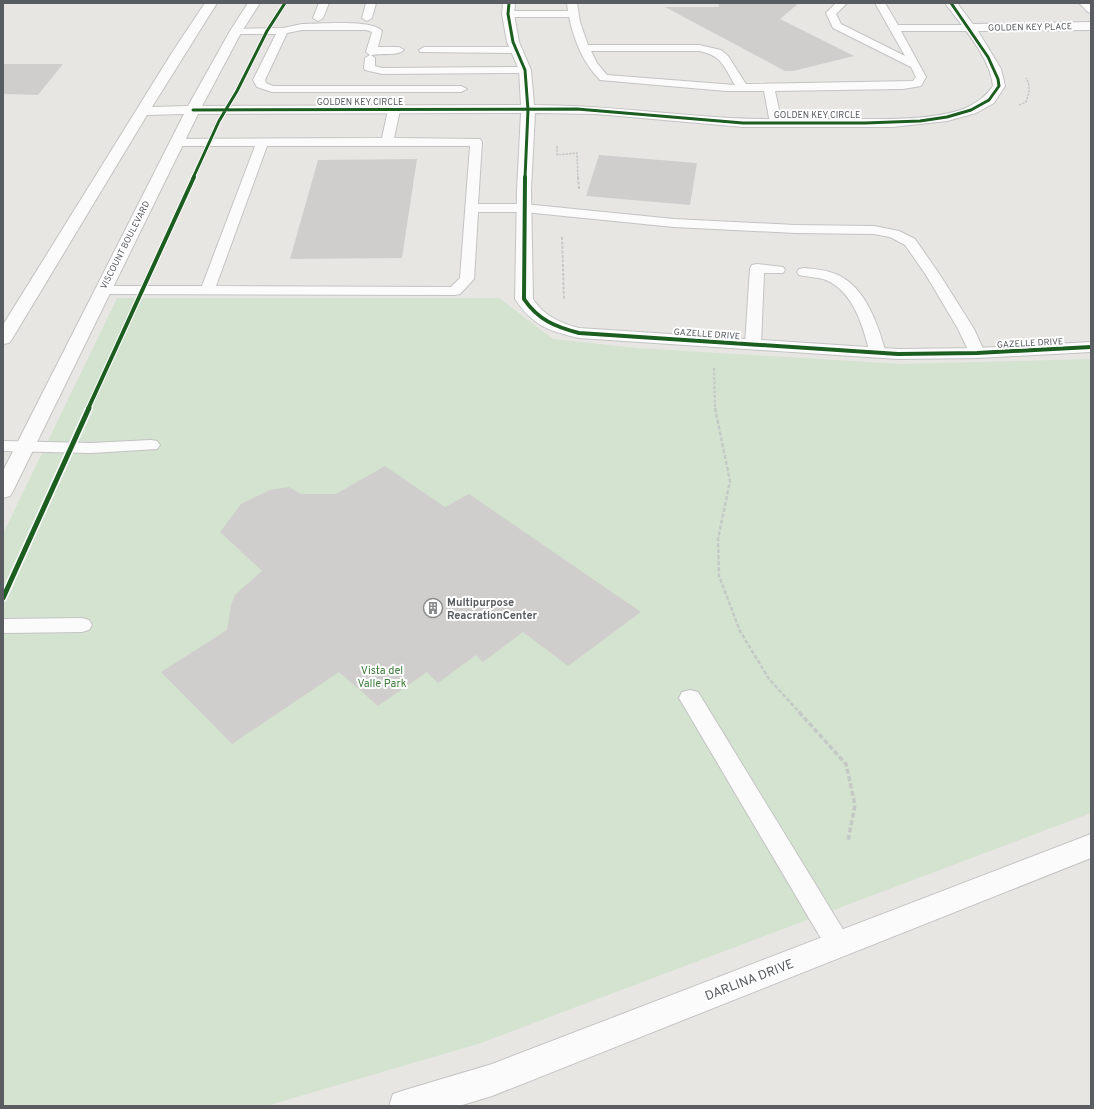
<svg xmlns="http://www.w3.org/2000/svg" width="1094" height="1109" viewBox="0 0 1094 1109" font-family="Overpass,sans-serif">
	<rect width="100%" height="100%" fill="#e8e6e3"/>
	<path fill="#d3e3cf" d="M117 298H499L553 339 637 348 901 364 1091 359V813L478 1044 266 1106H3V534Z"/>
	<path fill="#d0cecc" d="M718 3H799L780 19 854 56 793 71H785L665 7H719Z
		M3 64H63L38 95 3 94Z
		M599 155 697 163 690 205 586 196Z
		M417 159 402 258 290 259 318 160Z
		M385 466 445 507 469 494 641 612 568 666 523 632 483 662 476 655 438 683 427 672 378 706 339 672 232 744 161 672 227 630 231 605 235 595 262 571 220 532 241 504 270 490 289 487 301 494H336Z"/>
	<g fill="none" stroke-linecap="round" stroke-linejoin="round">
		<g stroke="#c4c3c4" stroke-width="2">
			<path id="lane" d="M319 3H329L323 18 318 21 313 18Z
				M366 3H376L372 18 367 21 362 18Z
				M567 3H577L580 22 588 45H699L721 50 728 56 746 84 913 81 916 77 911 67 833 28 826 13 836 3H847L836 14 841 24 905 56 875 3H885L898 25H969L974 28 969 31H901L926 77 921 86 903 89 775 91 782 123 776 127 770 123 764 91H726L600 80C583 63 574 40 569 17H508L503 14 508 11H568ZM591 51H699C722 56 723 65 735 85L607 75 597 63Z
				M1079 3H1090L1091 13 1088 12Z
				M302 24C319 24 372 19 382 31L378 47H399L404 50C398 56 380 53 371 55L375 58V66L382 68 525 67 530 70 525 73 382 74 365 70 364 68 365 58 370 55 366 52 372 32 366 30H302L287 33 265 80 266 83 273 86H461L467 89 461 92H272L257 87 253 80 276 34H236L232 33 231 31 232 29 283 28Z
				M424 47H516L521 50 516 53 420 52 419 50Z
				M394 107 400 110 394 138 480 139 482 142 478 204H524L674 219 795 225 874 226 899 231 915 239 940 275 974 329 985 353 983 356H971L958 329 926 275 905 245 890 237 874 234 795 233 674 227 524 212H478L474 279 460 294 455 295 103 294 98 293 96 290 98 287 103 286H202L255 146H177L173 145 171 142 173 139 382 138 388 110ZM267 146H470L460 278 451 287 216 286Z
				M757 264 783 267 785 270 783 273H764L761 345 758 348H748L745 345 750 268 752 265Z
				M804 268C815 269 827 270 838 275 866 288 878 325 886 353L884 356H872L870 353C863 327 854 292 826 280 818 277 808 277 799 275L797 272 799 269Z
				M151 440 157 441 160 445 157 449 91 453 3 451V441L91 443Z
				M82 618 89 620 92 625 89 630 82 632 3 633V619Z
				M690 690 698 692 847 936 851 944 847 952 838 956 829 952 679 698 682 692Z"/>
		</g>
		<g stroke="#c4c3c4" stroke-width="2">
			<path id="street" d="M503 3H515L514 14 519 42 531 70 534 105C600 105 665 114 730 118 769 120 809 119 848 119 882 119 937 121 968 107 979 101 986 96 993 86 991 58 961 25 945 3H957L973 24 1091 22V30L978 31 1001 69 1005 86 994 103 976 113 947 121 892 127H743L596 114 535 113 531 190 533 299C544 316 560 323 579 328L898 349 977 348 1091 342V352L977 358 898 359 579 338C549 331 533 326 515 299L517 190 521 113 193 114 188 113 186 110 188 107 193 106 521 105 519 70 507 42 502 14Z
				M1091 834V858L492 1096 459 1106H389L393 1094 405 1090 492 1064Z"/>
		</g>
		<g stroke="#c3c3c2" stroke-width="2">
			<path id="secondary" d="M205 3H217L152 107 188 106 230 31 248 3H260L242 31 200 110 13 491 10 496 3 498V471L184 114 147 115 12 339 9 343 3 344V325L173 51Z"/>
		</g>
		<path stroke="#c5c9c6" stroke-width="1.5" stroke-dasharray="2.5 1" stroke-linecap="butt" d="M1019 105 1026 102C1029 93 1031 86 1026 78
			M557 146V155L577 153 578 178"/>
		<path stroke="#c5c9c6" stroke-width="2" stroke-dasharray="3 1.5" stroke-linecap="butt" d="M578 177 579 189
			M562 237 564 300
			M714 368 715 409"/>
		<path stroke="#c5c9c6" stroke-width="2.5" stroke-dasharray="4 2" stroke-linecap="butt" d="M715 408 730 481 718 539 719 576 740 631 769 679 800 713"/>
		<path stroke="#c5c9c6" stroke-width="3.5" stroke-dasharray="5 2.5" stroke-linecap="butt" d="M799 712 846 764 855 805 848 841"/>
		<use href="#lane" fill="#fcfbfb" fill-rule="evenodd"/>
		<use href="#street" fill="#fcfbfb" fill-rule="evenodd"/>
		<use href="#secondary" fill="#fcfbfb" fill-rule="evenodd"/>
		<g stroke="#fff" stroke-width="4.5">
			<path id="cycleway-far2" d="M509 3 508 14 513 42 525 70 528 110 525 178
				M193 110 577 109 743 123H865L920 121 947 117 971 110 989 100 999 86 998 79 988 57 951 3
				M193 178 219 121 237 91 267 31 285 3"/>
		</g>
		<g stroke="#fff" stroke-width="6">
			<path id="cycleway-far1" d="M525 177 524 299C538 320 556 327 579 333L898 354 977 353 1091 347
				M88 409 194 177"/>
		</g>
		<g stroke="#fff" stroke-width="8">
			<path id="cycleway" d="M3 598 89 408"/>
		</g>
		<use href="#cycleway-far2" stroke="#1b5e20" stroke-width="3"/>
		<use href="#cycleway-far1" stroke="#1b5e20" stroke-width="4"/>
		<use href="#cycleway" stroke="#1b5e20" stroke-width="5"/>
	</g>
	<defs>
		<g id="building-ring" transform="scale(1)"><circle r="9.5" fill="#fff" stroke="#8b8c8e" stroke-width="1.5"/><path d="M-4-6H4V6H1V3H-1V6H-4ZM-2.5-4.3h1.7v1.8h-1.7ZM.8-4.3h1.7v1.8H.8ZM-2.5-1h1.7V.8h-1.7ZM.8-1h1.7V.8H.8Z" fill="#8b8c8e"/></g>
	</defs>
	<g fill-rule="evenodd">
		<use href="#building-ring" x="433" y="608"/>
	</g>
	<g text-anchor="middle" stroke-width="4" stroke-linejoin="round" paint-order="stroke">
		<g font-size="9" fill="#595c60" stroke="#fff">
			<text transform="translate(1030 27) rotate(-1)" y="3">GOLDEN KEY PLACE</text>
			<text x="360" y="105">GOLDEN KEY CIRCLE</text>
			<text x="817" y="118">GOLDEN KEY CIRCLE</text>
			<text transform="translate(125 245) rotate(-63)" y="3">VISCOUNT BOULEVARD</text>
			<text transform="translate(707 334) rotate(4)" y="3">GAZELLE DRIVE</text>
			<text transform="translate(1030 343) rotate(-3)" y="3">GAZELLE DRIVE</text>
		</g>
		<g font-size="11" font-weight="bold" fill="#595c60" stroke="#fff" text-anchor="start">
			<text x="447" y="606">Multipurpose<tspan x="447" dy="13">ReacrationCenter</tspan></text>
		</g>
		<g font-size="11" fill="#3d7d3a" stroke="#fff">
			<text x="382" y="674">Vista del<tspan x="382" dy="13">Valle Park</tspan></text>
		</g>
		<g font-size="13" fill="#595c60" stroke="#fff">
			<text transform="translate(749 979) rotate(-21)" y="5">DARLINA DRIVE</text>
		</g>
	</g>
	<rect width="1094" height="1109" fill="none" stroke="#595c60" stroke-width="8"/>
</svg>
